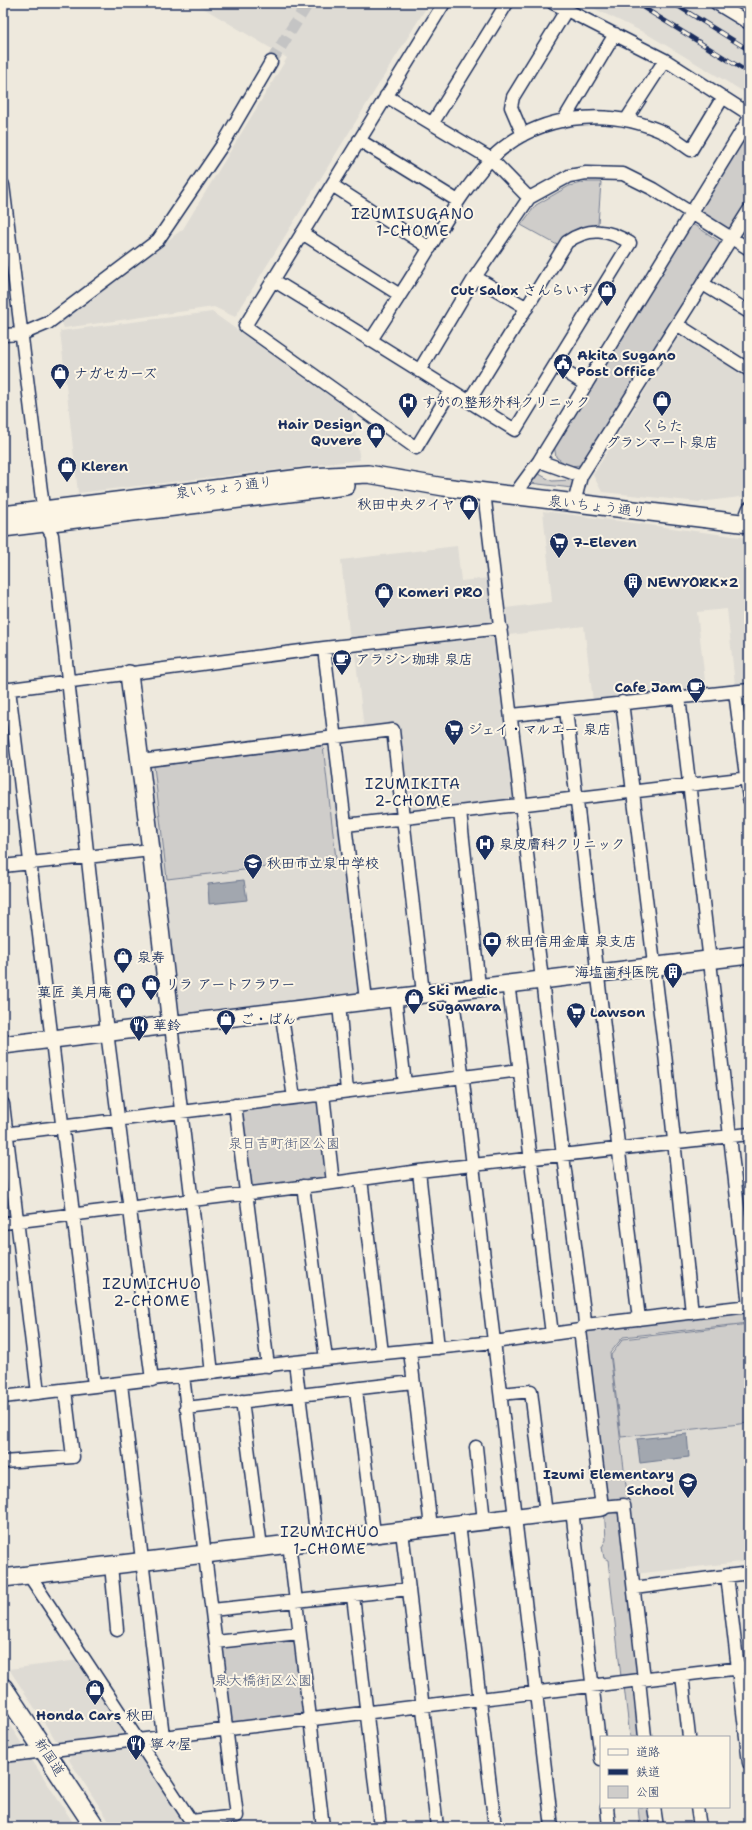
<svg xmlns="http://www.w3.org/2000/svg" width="752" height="1830" viewBox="0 0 752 1830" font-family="'Shantell Sans','Klee One',sans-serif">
	<rect width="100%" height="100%" fill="#eee9dd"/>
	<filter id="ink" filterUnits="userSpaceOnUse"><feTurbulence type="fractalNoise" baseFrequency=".025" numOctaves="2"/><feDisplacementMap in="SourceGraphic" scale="8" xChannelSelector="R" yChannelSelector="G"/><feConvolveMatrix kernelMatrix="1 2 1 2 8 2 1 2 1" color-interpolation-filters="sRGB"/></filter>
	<g filter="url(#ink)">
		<path fill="#dedbd4" d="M195 3H429L235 317 214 307 64 328 61 321 183 229 287 58Z
			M583 3H704L749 31V95L647 34Z
			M3 214 16 327 3 328Z
			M212 312 352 412 360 460 78 493 60 331Z
			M680 334 749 377V496L699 502 602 492 593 475Z
			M543 511 748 538 749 683 735 685 727 609 697 612 706 689 593 701 584 626 509 635 506 608 552 602Z
			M457 546 461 581 489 578 494 618 488 625 350 641 341 560Z
			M492 637 496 641 515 793 510 801 412 813 406 809 397 726 364 729 355 653Z
			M335 737 366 1000 171 1025 140 761Z
			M749 1423V1561L635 1574 621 1437Z
			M79 1660 125 1728 120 1738 62 1745 57 1742 9 1669Z
			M3 1715 22 1744 15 1749 3 1751Z
			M131 1745 136 1747 189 1827H113L69 1760 72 1752Z
			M28 1754 76 1827H3V1757Z"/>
		<path fill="#cfcdca" stroke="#757e94" d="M749 126V201L733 227 729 229 700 211 699 206Z
			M585 182H601L598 224C581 227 569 232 559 246L521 225 536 205 569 186Z
			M694 225 719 241 721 248 582 465 568 466 556 457 554 445 687 226Z
			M534 474H539L552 481 571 480 574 483 572 488 530 483Z
			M323 746 336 859 167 879 154 766Z
			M317 1099 320 1102 329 1174 326 1179 252 1188 248 1185 241 1108Z
			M749 1308V1323L623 1337 610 1353 628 1502 644 1667 637 1675 621 1677 608 1560 604 1558 602 1547 606 1540 604 1505 585 1328Z
			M749 1324V1423L621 1437 611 1355 623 1339Z
			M297 1639 306 1712 303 1715 232 1723 228 1721 220 1648 222 1644Z
			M636 1685 642 1737H630L624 1686Z
			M638 1807H651L653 1827H640Z"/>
		<path fill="#a2a7af" stroke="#6c778f" d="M244 880 247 900 209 904 208 884Z
			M687 1434 689 1457 640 1463 637 1439Z"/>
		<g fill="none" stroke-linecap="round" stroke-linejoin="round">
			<path stroke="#c4c4c4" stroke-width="12" stroke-dasharray="12 6" stroke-linecap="butt" d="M271 62 308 3"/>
			<g stroke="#1b2f5e" stroke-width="15">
				<path id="street" d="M444 3 245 326 416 448 451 390
					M553 3 665 60 749 114
					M716 3 749 23
					M386 96 491 159 529 198
					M626 120 665 60
					M563 121 615 34
					M432 124 507 3
					M523 135 511 107 513 97 567 9
					M359 140 458 201
					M3 185 45 523 52 535 107 1032 152 1380
					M332 185 430 248
					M302 233 400 295
					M475 277 527 308
					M273 280C354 329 434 380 515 430L630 243C608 229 589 227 567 242L469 401
					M703 284 749 312
					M678 325 749 370
					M3 335 22 334 48 323 158 240 223 144 271 62
					M371 340C391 309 411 279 430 247 448 217 466 186 490 160 535 113 608 106 665 133 674 137 682 144 691 150L723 97
					M555 365 586 385
					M419 371 475 277 529 198 569 176 586 173 623 174 653 189 749 249
					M539 461 581 476
					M484 492 563 1156 584 1312 585 1325 580 1330 602 1507 624 1505 644 1679
					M514 495 539 461 749 119
					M574 503 581 476 749 210
					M743 523 749 508
					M324 648 366 1000
					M9 689 94 1385
					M3 690 324 648 501 628
					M735 692 749 799
					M679 697 720 1047 749 1306
					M622 702 665 1054 692 1313
					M566 710 639 1319
					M512 715 749 690
					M140 761 393 730 423 993
					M460 812 479 986
					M346 825 749 778
					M3 866 151 850
					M508 984C525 1100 537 1217 552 1334
					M452 990 552 1827
					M395 997 405 1084
					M339 1004 347 1091
					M281 1010 294 1098
					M171 1025 212 1373
					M323 1094 333 1183
					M3 1104 38 1393
					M235 1105 268 1366
					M3 1134 520 1070
					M419 1171 438 1348
					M361 1179 382 1353
					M303 1186 326 1359
					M3 1223 333 1183 419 1171 749 1134
					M585 1325 749 1306
					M410 1351 431 1527
					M295 1362 317 1540
					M183 1376 237 1816 191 1821
					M121 1384 163 1736
					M356 1390 374 1533
					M501 1394 531 1391 546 1514
					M3 1397 295 1362 494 1342 580 1330
					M242 1401 261 1547
					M186 1408 413 1382
					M476 1447 484 1521
					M3 1462 73 1457 65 1390
					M572 1510 601 1759
					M459 1524 495 1827
					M402 1531 437 1827
					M289 1543 323 1827
					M111 1565 117 1630
					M29 1575 195 1827
					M727 1575 749 1763
					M634 1588 749 1573
					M353 1596 380 1827
					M212 1610 409 1589
					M216 1642 299 1633
					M682 1675 689 1737
					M639 1680 645 1737
					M3 1756 749 1667
					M607 1807 609 1827
					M654 1807 657 1827
					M697 1807 700 1827"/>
			</g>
			<g stroke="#1b2f5e" stroke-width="20">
				<path id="secondary" d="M3 515 309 477 368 474 444 487 749 524
					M3 528 346 486
					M129 674 151 850 171 1025
					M3 1045 749 955
					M3 1578 602 1507"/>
			</g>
			<g stroke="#1b2f5e" stroke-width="22">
				<path id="primary" d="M3 1688 95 1827"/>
			</g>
			<use href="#street" stroke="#fcf5e5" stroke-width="12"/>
			<use href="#secondary" stroke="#fcf5e5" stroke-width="17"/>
			<use href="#primary" stroke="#fcf5e5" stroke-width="19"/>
			<g stroke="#1b2f5e" stroke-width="4.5">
				<path id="rail" d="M636 3 749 73
					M673 3 749 50"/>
			</g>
			<use href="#rail" stroke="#fcf5e5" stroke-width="3" stroke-dasharray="9" stroke-linecap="butt"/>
		</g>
	</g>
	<defs>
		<g id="shop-pin" transform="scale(1)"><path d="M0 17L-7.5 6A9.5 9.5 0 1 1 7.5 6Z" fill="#1b2f5e" stroke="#fcf5e5"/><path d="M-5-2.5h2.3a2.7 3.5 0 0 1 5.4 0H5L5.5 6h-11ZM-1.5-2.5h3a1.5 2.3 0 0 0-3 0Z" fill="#fff"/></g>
		<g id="civic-pin" transform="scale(1)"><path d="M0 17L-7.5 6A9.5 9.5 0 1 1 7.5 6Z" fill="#1b2f5e" stroke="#fcf5e5"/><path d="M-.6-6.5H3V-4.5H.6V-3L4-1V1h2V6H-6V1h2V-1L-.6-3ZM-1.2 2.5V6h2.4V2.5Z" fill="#fff"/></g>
		<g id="hospital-pin" transform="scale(1)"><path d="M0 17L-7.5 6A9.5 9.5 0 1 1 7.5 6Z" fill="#1b2f5e" stroke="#fcf5e5"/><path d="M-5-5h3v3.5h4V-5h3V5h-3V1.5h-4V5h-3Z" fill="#fff"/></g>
		<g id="supermarket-pin" transform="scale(1)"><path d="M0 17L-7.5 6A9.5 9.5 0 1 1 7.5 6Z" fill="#1b2f5e" stroke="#fcf5e5"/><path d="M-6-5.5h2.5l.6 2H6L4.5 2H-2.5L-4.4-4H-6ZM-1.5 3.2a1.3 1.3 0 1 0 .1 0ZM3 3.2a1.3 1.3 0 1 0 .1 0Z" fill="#fff"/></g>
		<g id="building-pin" transform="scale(1)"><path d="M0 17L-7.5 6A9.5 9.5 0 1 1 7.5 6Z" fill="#1b2f5e" stroke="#fcf5e5"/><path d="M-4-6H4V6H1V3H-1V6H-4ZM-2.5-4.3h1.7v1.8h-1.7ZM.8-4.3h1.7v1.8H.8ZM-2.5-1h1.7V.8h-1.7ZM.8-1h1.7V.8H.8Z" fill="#fff"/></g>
		<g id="cafe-pin" transform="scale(1)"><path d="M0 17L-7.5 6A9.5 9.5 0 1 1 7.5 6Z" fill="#1b2f5e" stroke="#fcf5e5"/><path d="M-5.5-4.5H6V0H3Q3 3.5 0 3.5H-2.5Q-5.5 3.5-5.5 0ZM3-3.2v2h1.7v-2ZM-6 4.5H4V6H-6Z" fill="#fff"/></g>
		<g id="school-pin" transform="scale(1)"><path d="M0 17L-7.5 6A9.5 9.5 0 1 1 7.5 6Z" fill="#1b2f5e" stroke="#fcf5e5"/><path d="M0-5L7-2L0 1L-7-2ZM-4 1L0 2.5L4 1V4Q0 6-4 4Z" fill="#fff"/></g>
		<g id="bank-pin" transform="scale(1)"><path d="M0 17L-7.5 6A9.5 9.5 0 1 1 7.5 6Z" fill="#1b2f5e" stroke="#fcf5e5"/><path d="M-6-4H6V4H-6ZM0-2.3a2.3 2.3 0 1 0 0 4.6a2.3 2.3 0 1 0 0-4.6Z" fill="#fff"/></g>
		<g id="restaurant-pin" transform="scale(1)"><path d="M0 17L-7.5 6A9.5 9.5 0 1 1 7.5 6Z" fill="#1b2f5e" stroke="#fcf5e5"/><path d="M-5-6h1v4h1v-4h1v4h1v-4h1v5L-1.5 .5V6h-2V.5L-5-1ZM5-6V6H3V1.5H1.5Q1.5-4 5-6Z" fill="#fff"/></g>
	</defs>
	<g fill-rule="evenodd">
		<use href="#shop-pin" x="607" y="290"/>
		<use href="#civic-pin" x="563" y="363"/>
		<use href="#shop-pin" x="60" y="373"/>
		<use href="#shop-pin" x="662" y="400"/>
		<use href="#hospital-pin" x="408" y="402"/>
		<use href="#shop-pin" x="376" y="432"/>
		<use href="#shop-pin" x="67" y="466"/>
		<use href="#shop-pin" x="469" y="504"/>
		<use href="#supermarket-pin" x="559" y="542"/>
		<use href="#building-pin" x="633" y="582"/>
		<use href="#shop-pin" x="384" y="592"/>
		<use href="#cafe-pin" x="342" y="659"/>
		<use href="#cafe-pin" x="696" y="687"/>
		<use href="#supermarket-pin" x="454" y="729"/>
		<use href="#hospital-pin" x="485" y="844"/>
		<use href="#school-pin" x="253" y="863"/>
		<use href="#bank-pin" x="492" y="941"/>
		<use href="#shop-pin" x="123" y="957"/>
		<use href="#building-pin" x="673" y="972"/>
		<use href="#shop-pin" x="151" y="984"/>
		<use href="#shop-pin" x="126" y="992"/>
		<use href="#shop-pin" x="414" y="998"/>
		<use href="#supermarket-pin" x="576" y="1012"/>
		<use href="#shop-pin" x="226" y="1019"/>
		<use href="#restaurant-pin" x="139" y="1025"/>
		<use href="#school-pin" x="688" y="1482"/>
		<use href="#shop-pin" x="95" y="1689"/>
		<use href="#restaurant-pin" x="136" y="1744"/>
	</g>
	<g text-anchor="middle" stroke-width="4" stroke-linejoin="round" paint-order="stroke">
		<g font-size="14" font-weight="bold" fill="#1b2f5e" stroke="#fcf5e5" text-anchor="start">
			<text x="593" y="295" text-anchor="end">Cut Salox さんらいず</text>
			<text x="577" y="360">Akita Sugano<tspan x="577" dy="16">Post Office</tspan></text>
			<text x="74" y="378">ナガセカーズ</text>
			<text x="422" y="407">すがの整形外科クリニック</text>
			<text x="362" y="429" text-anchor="end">Hair Design<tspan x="362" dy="16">Quvere</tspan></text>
			<text x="662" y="431" text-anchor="middle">くらた<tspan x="662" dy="16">グランマート泉店</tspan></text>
			<text x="81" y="471">Kleren</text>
			<text x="455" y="509" text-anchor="end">秋田中央タイヤ</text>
			<text x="573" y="547">7-Eleven</text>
			<text x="647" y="587">NEWYORK×2</text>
			<text x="398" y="597">Komeri PRO</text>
			<text x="356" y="664">アラジン珈琲 泉店</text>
			<text x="682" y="692" text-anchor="end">Cafe Jam</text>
			<text x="468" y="734">ジェイ・マルエー 泉店</text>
			<text x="499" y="849">泉皮膚科クリニック</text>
			<text x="267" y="868">秋田市立泉中学校</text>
			<text x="506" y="946">秋田信用金庫 泉支店</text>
			<text x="137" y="962">泉寿</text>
			<text x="659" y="977" text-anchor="end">海塩歯科医院</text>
			<text x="165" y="989">リラ アートフラワー</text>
			<text x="428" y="995">Ski Medic<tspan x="428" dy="16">Sugawara</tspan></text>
			<text x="112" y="997" text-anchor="end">菓匠 美月庵</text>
			<text x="590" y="1017">Lawson</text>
			<text x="240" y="1024">ご・ぱん</text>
			<text x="153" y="1030">華鈴</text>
			<text x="674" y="1479" text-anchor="end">Izumi Elementary<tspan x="674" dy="16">School</tspan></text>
			<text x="95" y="1720" text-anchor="middle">Honda Cars 秋田</text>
			<text x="150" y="1749">寧々屋</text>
		</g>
		<g font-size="14" fill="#1b2f5e" stroke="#fcf5e5">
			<text transform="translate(224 487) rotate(-7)" y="5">泉いちょう通り</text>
			<text transform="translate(597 506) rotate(7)" y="5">泉いちょう通り</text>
			<text transform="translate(50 1757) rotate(57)" y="5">新国道</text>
		</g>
		<g font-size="14" fill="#485679" stroke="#fcf5e5">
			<text x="284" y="1148">泉日吉町街区公園</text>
			<text x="263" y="1685">泉大橋街区公園</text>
		</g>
		<g font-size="15" letter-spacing="1" fill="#1b2f5e" stroke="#fcf5e5">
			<text x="413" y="219">IZUMISUGANO<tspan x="413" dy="17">1-CHOME</tspan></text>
			<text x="413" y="789">IZUMIKITA<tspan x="413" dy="17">2-CHOME</tspan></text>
			<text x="152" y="1289">IZUMICHUO<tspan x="152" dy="17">2-CHOME</tspan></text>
			<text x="330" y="1537">IZUMICHUO<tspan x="330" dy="17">1-CHOME</tspan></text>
		</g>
	</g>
	<rect width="752" height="1830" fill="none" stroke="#fcf5e5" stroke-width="16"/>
	<rect x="8" y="8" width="736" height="1814" fill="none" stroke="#1b2f5e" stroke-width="1.5" filter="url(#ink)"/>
	<rect x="600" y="1736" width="130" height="72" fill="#fcf5e5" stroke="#a2a6af"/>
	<rect x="608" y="1749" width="20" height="6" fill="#fcf5e5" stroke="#a2a6af"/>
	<text x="636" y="1756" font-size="12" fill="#1b2f5e">道路</text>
	<rect x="608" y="1769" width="20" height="6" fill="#1b2f5e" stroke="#a2a6af"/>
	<text x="636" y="1776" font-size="12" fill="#1b2f5e">鉄道</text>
	<rect x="608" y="1786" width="20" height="12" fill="#cfcdca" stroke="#a2a6af"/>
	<text x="636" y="1796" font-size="12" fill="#1b2f5e">公園</text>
</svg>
